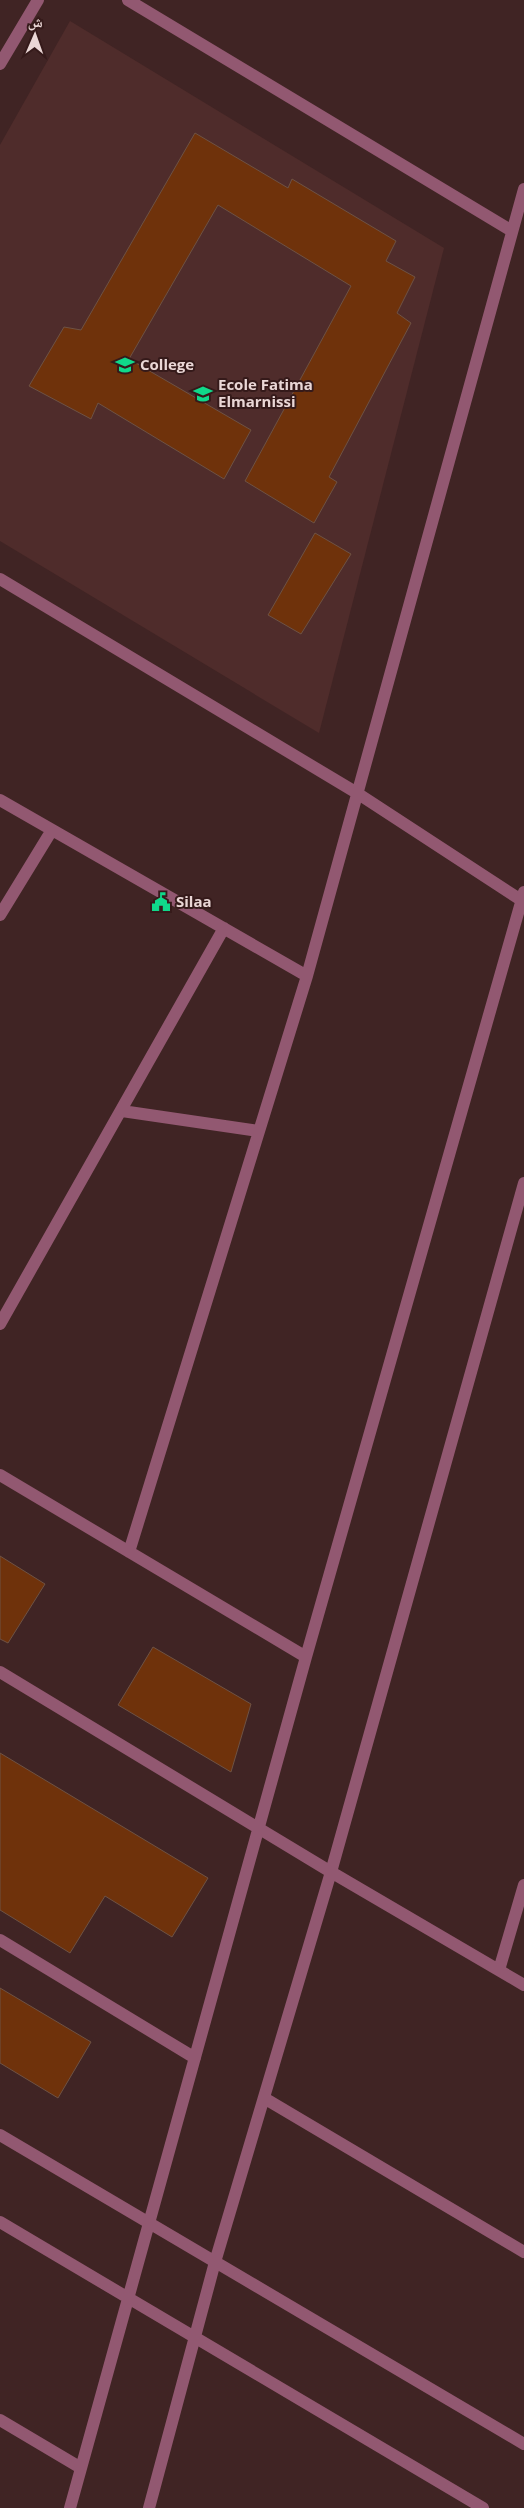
<svg xmlns="http://www.w3.org/2000/svg" width="524" height="2508" viewBox="0 0 524 2508" font-family="'Open Sans','Noto Naskh Arabic',sans-serif">
	<rect width="100%" height="100%" fill="#402424"/>
	<path fill="#4f2c2b" d="M70 21 444 248 319 733 0 541V145Z"/>
	<path fill="#6f320b" stroke="#6e5244" d="M195 133 288 188 292 179 396 241 386 261 415 277 397 313 411 323 329 477 337 482 314 523 245 481 351 286 218 205 129 359 251 430 224 479 98 403 91 419 29 386 64 327 81 330Z
		M315 533 351 554 301 634 268 615Z
		M0 1556 45 1584 8 1643 0 1639Z
		M153 1647 251 1704 231 1772 118 1705Z
		M0 1753 208 1878 172 1937 105 1896 70 1953 0 1910Z
		M0 1988 91 2042 58 2098 0 2063Z"/>
	<g fill="none" stroke-linecap="round" stroke-linejoin="round">
		<path stroke="#925871" stroke-width="12" d="M128 0 512 231
			M0 64 38 0
			M0 579 357 793 524 902
			M0 800 307 976
			M0 915 52 830
			M122 1111 259 1131
			M0 1324 224 928
			M0 1475 306 1657
			M129 1552 307 976 524 189
			M0 1672 331 1872 524 1985
			M0 1940 195 2058
			M499 1970 524 1885
			M264 2098 524 2252
			M0 2135 524 2444
			M0 2222 483 2508
			M0 2420 81 2468
			M70 2508 306 1657 524 892
			M149 2508 215 2262 331 1872 524 1183"/>
	</g>
	<defs>
		<g id="school-bare" transform="scale(1.5)"><path d="M0-5L7-2L0 1L-7-2ZM-4 1L0 2.5L4 1V4Q0 6-4 4Z" fill="#10d98a" stroke="#351a1a" stroke-width="2.5" paint-order="stroke"/></g>
		<g id="civic-bare" transform="scale(1.5)"><path d="M-.6-6.5H3V-4.5H.6V-3L4-1V1h2V6H-6V1h2V-1L-.6-3ZM-1.2 2.5V6h2.4V2.5Z" fill="#10d98a" stroke="#351a1a" stroke-width="2.5" paint-order="stroke"/></g>
	</defs>
	<g fill-rule="evenodd">
		<use href="#school-bare" x="125" y="365"/>
		<use href="#school-bare" x="203" y="394"/>
		<use href="#civic-bare" x="161" y="902"/>
	</g>
	<g text-anchor="middle" stroke-width="4" stroke-linejoin="round" paint-order="stroke">
		<g font-size="15" font-weight="bold" fill="#ead7d6" stroke="#351a1a" text-anchor="start">
			<text x="140" y="370">College</text>
			<text x="218" y="390">Ecole Fatima<tspan x="218" dy="17">Elmarnissi</tspan></text>
			<text x="176" y="907">Silaa</text>
		</g>
	</g>
	<g transform="translate(35 35) rotate(2)" stroke="#351a1a" stroke-width="4" paint-order="stroke">
	<path d="M0-4L9 19L0 12L-9 19Z" fill="#ead7d6"/>
	<text y="-8" font-size="14" font-weight="bold" text-anchor="middle" fill="#ead7d6">ش</text>
	</g>
</svg>
